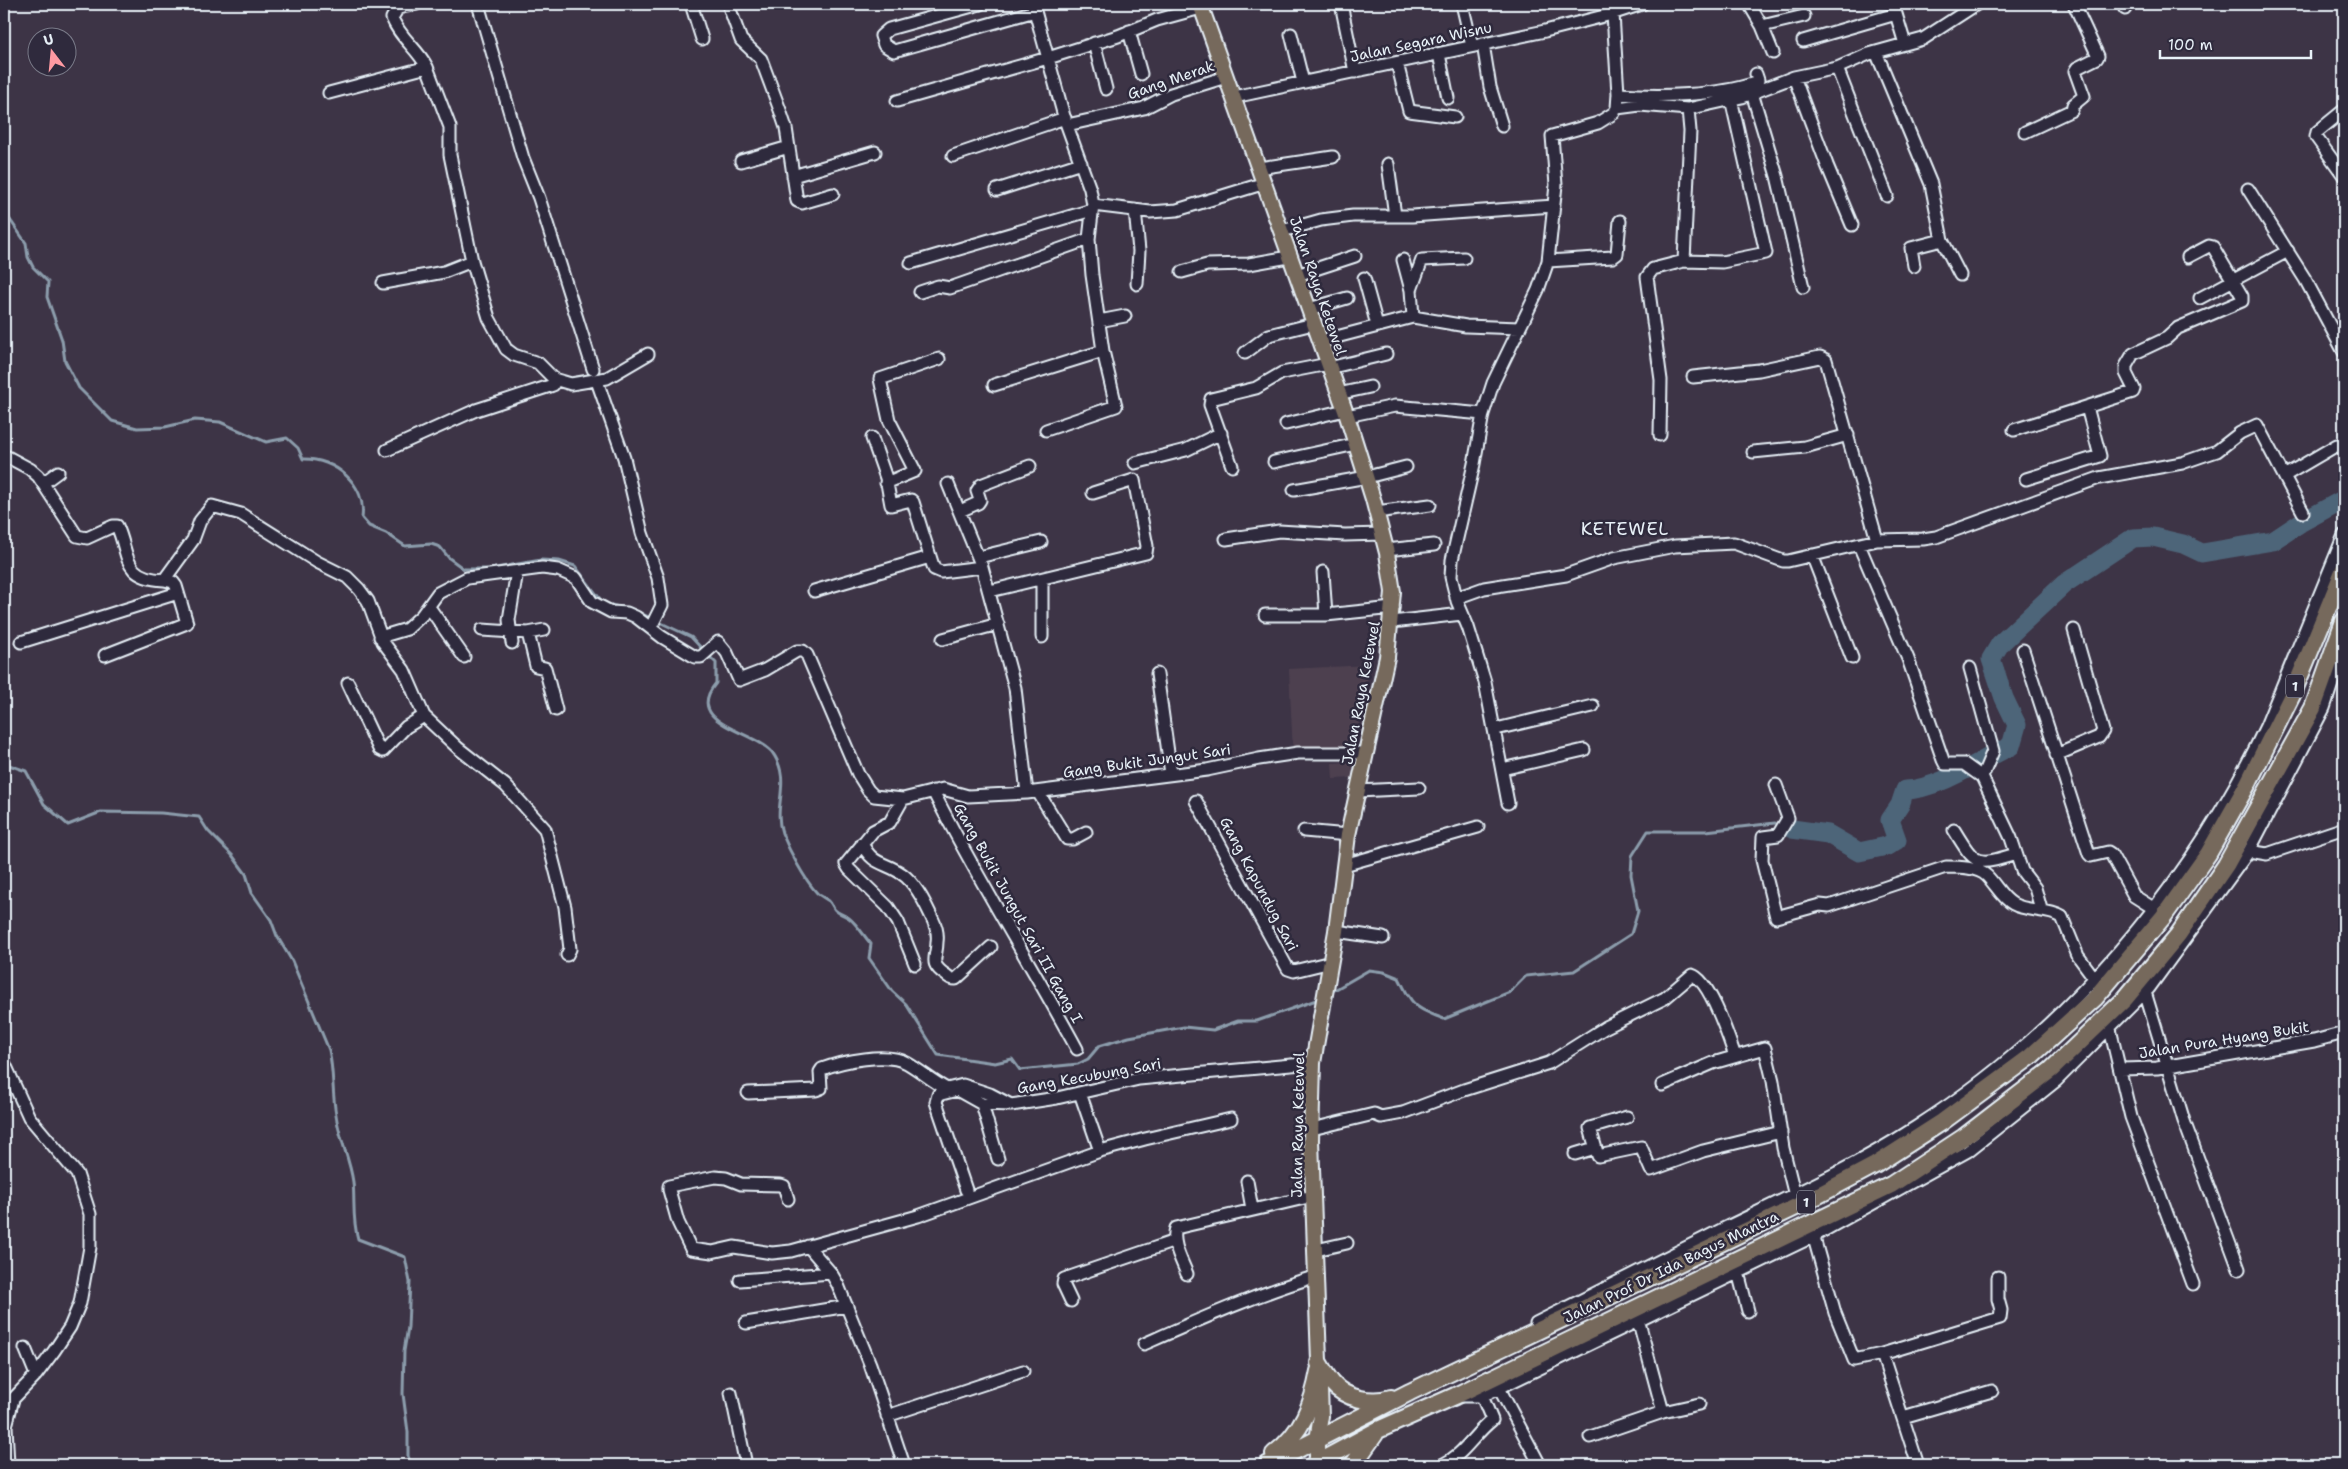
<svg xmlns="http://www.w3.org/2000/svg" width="2348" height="1469" viewBox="0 0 2348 1469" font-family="'Shantell Sans',sans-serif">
	<rect width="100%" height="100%" fill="#3d3446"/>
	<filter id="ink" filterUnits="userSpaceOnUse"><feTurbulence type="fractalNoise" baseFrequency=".02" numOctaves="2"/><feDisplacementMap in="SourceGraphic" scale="10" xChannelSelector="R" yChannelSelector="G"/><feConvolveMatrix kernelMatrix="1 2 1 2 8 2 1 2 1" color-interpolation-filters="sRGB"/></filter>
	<g filter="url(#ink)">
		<path fill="#4e4150" d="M1370 665 1354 749 1293 753 1289 669Z
			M1352 762 1353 778 1333 779 1332 763Z"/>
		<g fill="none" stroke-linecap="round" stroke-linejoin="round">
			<path stroke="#8c9dac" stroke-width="3" d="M4 211 26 243 28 257 33 267 48 282 47 297 62 340 65 361 79 388 112 421 137 428 165 427 195 420 220 422 266 442 287 438 298 448 303 459C334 458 367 484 362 518L369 526 386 533 405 546 431 544 440 547 449 558 464 569H490L541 560 559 561 575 566 603 603 623 608
				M636 611 691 637 703 650
				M708 655 716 663V683C682 724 755 731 772 752 793 781 772 805 782 833 789 850 804 879 817 893 820 896 825 898 829 901 832 904 833 908 835 910 839 914 845 915 849 918 857 924 864 936 871 944L869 958 892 991 906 1004 938 1055 995 1063 1012 1059 1020 1070 1078 1064 1088 1059 1099 1046 1129 1037 1184 1027 1213 1030 1238 1021H1257L1319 999
				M4 748 9 765 26 771 44 804 68 825 101 812 161 813 199 817 208 831 232 855 246 874 252 893 271 920 277 936 292 961 329 1050C334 1072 332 1093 336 1115 339 1138 350 1159 353 1182 355 1201 352 1220 358 1239L405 1257 410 1282 408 1327 404 1351 403 1394 408 1432V1456L411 1465
				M1331 992 1369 970 1384 972 1399 978C1413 1006 1414 1008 1444 1019L1510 992 1526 976 1574 971 1631 934 1638 911 1631 875 1632 856 1648 831H1706L1775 823"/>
			<path stroke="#4e6579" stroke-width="19" d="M1792 829 1828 834 1859 852 1887 846 1897 840 1890 820 1900 805 1905 790C1939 789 1980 760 2011 746L2017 725 2004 698 1991 659 2000 644 2064 584 2133 538 2153 537 2183 544 2202 553 2273 541 2300 523 2344 499"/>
			<g stroke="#e8f1f8" stroke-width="15">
				<path id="minor" d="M417 4 398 8 392 18C400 38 417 48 427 67
					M478 4 523 158 539 198 593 369
					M691 4 702 39
					M728 4 741 40 761 59 780 110 786 128 797 201 802 203 833 194
					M980 4 889 29 881 36 884 45 894 51 1035 11
					M1033 4 1065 120 1090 189 1093 205 1089 239 1092 275 1103 351 1116 406 1046 430
					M1341 4 1355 72
					M1462 4 1472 46
					M1749 4 1762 26 1773 53
					M1893 4 1905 44
					M2122 4 2125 9
					M1762 26 1804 16
					M1129 31 1141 74
					M1291 34 1303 82
					M1803 41 1896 14
					M1094 43 1106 89
					M1483 44 1490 87 1502 126
					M1876 52 1931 184 1942 240 1960 275
					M1439 54 1448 98
					M1397 63 1409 111 1455 117
					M1837 68 1887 196
					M1794 77 1827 165 1852 225
					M329 93 427 67 450 127V155L472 261 489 318 506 349 514 355 538 363 554 379 571 384 607 378 648 354
					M1752 93 1777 176 1803 287
					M1618 94C1660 97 1716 96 1755 83L1758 80 1756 74
					M1234 97 1545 31 1608 15 1642 4
					M897 101 1048 58 1118 36 1157 20 1201 8
					M1617 108 1640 105 1688 109 1742 97 1794 77 1837 68 1869 54 1923 39 1977 4
					M1688 109 1690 131 1684 261 1722 262 1766 253 1731 99
					M2344 110 2317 132 2316 137 2344 176
					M1067 125 1144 108 1171 94 1226 77
					M2025 132 2072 110 2073 105 2084 96 2075 71 2077 68 2097 58 2098 56 2074 4
					M953 156 1065 118
					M741 161 789 147
					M1388 164 1395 216
					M1259 168 1333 157
					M793 176 875 152
					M2248 189 2305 279 2344 352
					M997 190 1081 163
					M1093 205 1150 212 1177 210 1265 183
					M1135 210 1139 251 1137 284
					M1282 231 1321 220 1353 216H1412L1554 206
					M1403 260 1411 290 1413 317
					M1548 261 1613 257 1617 254 1620 221
					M911 263 1092 210
					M1914 266 1911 248 1942 240
					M1182 272 1207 265 1249 264 1289 257
					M1297 275 1355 256
					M1364 278 1377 325
					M383 283 444 272 472 261
					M1411 290 1422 260 1464 258
					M920 292 938 286 950 288 1089 239
					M2200 298 2288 251
					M1309 309 1347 298
					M1099 321 1125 316
					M1321 341 1413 317 1466 326 1519 328
					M1245 353 1269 335 1313 324
					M1329 368 1386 354
					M1693 377 1759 370 1820 357 1826 360 1877 540
					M597 381 624 458 642 533 658 578 662 605 651 627
					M994 385 1103 351
					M1338 394 1370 387
					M1347 416 1395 406 1483 414
					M1286 424 1345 410
					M2014 430 2133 392 2134 389 2126 373V366L2133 354 2167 338 2178 328 2242 301V296L2213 247 2209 246 2188 257
					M1660 435 1661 380 1647 277 1653 269 1684 261
					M872 438 886 478 891 505 911 500 913 502 934 569 941 572 982 567
					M387 450 476 410 550 386 553 385 554 379
					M1753 452 1805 447 1848 435
					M4 455 30 469 38 476 77 536 87 538 113 526H117C130 554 121 578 164 580L193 540 200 521 212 506 241 514 317 562 347 577 359 589 368 601 383 642 404 670 424 716 458 748 505 785 545 829 565 907 570 949 567 955
					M1274 462 1356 444
					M1135 463 1186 450 1221 433
					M1232 466 1210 405 1211 399 1256 388 1282 373 1328 364
					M2284 476 2337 445 2344 449
					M2026 479 2100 456 2087 407
					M43 483 58 472
					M886 483 915 471 889 420 880 379 939 359
					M948 484 982 567 1015 688 1027 793
					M1294 490 1367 477 1406 467
					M960 511 978 503 980 500 977 491 981 485 1030 466
					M1376 512 1430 505
					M1226 539 1279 531 1345 535 1382 534
					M1859 545 1908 659 1943 760 1945 764H1964L1982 777 2011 838 2022 871 2035 888 2041 909
					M1386 550 1434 545
					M1812 555 1852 658
					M979 557 1041 542
					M1323 572 1326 615
					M814 591 930 557
					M990 591 1146 553 1147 546 1134 480 1093 493
					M1456 598 1484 588 1566 575 1614 558 1675 546 1734 543 1783 561H1788L1877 540 1923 539 1936 537 2099 478 2182 463 2202 456 2217 451 2240 433 2257 425 2303 512
					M429 607 464 657
					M1265 615H1326L1393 608
					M1392 622 1462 614
					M482 630 528 633 544 630
					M528 633 536 666 545 668 556 710
					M380 637 407 629 422 615 438 593 467 578 542 568 558 570 576 578 592 602 611 612 627 613 636 617 662 637 695 657H701L718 642 727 653 739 680 765 670 797 651H803L807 655 858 774 868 790 874 796 903 799 943 789 968 796 1027 793 1207 770 1259 759 1298 753H1367
					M1042 637V579
					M943 639 998 624
					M21 642 178 593
					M512 643 509 620 517 571
					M2023 650 2089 854 2091 856 2108 852 2111 854 2134 896 2153 908
					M105 655 187 623 176 586 173 582 164 580
					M1970 668 1993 751 1982 777
					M1157 674 1171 774
					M348 683 379 749 383 751 406 727 424 716
					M1496 729 1593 706
					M2056 755 2099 737 2103 731 2074 630
					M1502 769 1584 750
					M1776 785 1788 818 1778 835 1763 837 1762 860 1776 917 1820 905 1829 906 1946 867C1959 867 1978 867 1987 876 1996 885 2002 898 2013 904 2027 912 2047 908 2062 917L2078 956 2098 983
					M933 791C977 879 1030 962 1077 1049
					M1358 791 1419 788
					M1038 792 1067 839H1073L1086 832
					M903 799 890 822 873 831 846 864 849 869 888 907 898 922 915 964
					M1196 801 1288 969 1294 971 1331 962
					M1508 803 1485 682 1468 627 1457 601 1451 577 1452 560 1474 464 1483 414 1493 383 1538 290 1548 261 1556 185 1552 136 1598 123 1614 113 1617 108 1618 94 1613 14
					M1954 830C1976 866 1976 866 2016 854
					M1304 831 1348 835
					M862 843C873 868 888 861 906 877 918 888 926 905 933 920 936 926 938 935 937 942 937 958 928 963 946 975 950 978 951 979 956 979L991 947
					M2249 851 2267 854 2344 828
					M1344 865 1478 827
					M1336 931 1383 938
					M2145 992 2184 1121 2239 1269
					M2110 1029 2131 1117 2193 1284
					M4 1062 29 1117 77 1174 90 1214V1247L80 1303 70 1327 54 1351 36 1375 13 1399 6 1426 8 1465
					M2121 1069 2157 1068 2314 1041 2344 1033
					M1662 1085 1713 1063 1765 1048 1773 1081 1783 1148 1796 1200
					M748 1093 816 1090 821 1088 820 1072 822 1069C843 1061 887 1052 907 1063 921 1071 933 1082 947 1089L963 1085 990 1094 1009 1104
					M1080 1093 1100 1151
					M982 1104 998 1159
					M1627 1117 1590 1128 1598 1156 1641 1147 1651 1170 1703 1151 1781 1132
					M1312 1129 1374 1114 1381 1117 1403 1113 1464 1090 1549 1063 1606 1027 1665 998 1692 975C1710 980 1729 1039 1735 1056
					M1575 1154 1595 1148
					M1247 1181 1252 1209
					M966 1190 936 1102 938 1095 957 1090 982 1104 1011 1105 1057 1098 1139 1079 1313 1063
					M788 1199 784 1186 781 1185 741 1184 726 1178 715 1177 669 1186V1190L678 1222 691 1249 712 1252 734 1247 772 1253 791 1251 918 1216 1100 1151 1145 1139 1231 1119
					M1812 1231 1835 1313 1854 1360 1882 1354 2000 1318 2001 1310 1998 1299V1277
					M808 1246 831 1273 838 1285 870 1364 904 1465
					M1316 1250 1347 1243
					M1738 1272 1748 1311
					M1187 1274C1182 1261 1171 1242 1176 1228L1313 1196
					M740 1280 831 1273
					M1071 1301 1063 1284 1064 1279 1175 1241
					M746 1323 847 1306
					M1536 1323C1600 1291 1663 1259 1727 1227 1791 1196 1856 1166 1916 1127 2067 1031 2190 887 2266 726L2344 535
					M1144 1344C1201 1319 1257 1294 1317 1276
					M25 1348 36 1375
					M1882 1354 1918 1465
					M1499 1388 1540 1465
					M731 1393 746 1465
					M1457 1396H1482L1814 1236 1968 1151 2056 1081 2149 988 2249 851 2324 708 2344 648
					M1663 1412 1699 1404
					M887 1416 1023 1371
					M1903 1417 1992 1391
					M1590 1437 1663 1412 1638 1319
					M1442 1465C1464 1455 1473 1435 1492 1420L1482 1396"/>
			</g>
			<g stroke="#e8f1f8" stroke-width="18">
				<path id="major" d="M1200 4 1347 416 1373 499 1387 553 1393 592 1387 657 1348 835 1336 931 1313 1063 1311 1140 1321 1416 1317 1440V1463"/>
			</g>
			<g stroke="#e8f1f8" stroke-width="20">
				<path id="highway" d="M1319 1363C1323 1370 1327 1377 1332 1383 1345 1399 1372 1404 1391 1398
					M1274 1454C1302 1433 1313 1404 1319 1371
					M1267 1465 1410 1392 1798 1206 1875 1165 1942 1122 2030 1057 2095 998 2163 917 2208 854 2247 785 2292 695 2344 569
					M1313 1465 1378 1430 1455 1396 1891 1185 1964 1137 2051 1070 2125 999 2178 935 2226 865 2313 708 2344 621
					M1353 1465 1375 1434"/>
			</g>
			<use href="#minor" stroke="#2f2a3d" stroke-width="11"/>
			<use href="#major" stroke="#76695c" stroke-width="14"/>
			<use href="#highway" stroke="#76695c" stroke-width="16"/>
		</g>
	</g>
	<g text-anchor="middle" stroke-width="5" stroke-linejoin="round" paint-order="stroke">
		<g fill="#2f2a3d" stroke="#b0b5c0" stroke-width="1">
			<rect x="2286" y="674.5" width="18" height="23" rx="4"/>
			<rect x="1797" y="1190.5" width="18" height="23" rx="4"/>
		</g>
		<g font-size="14" font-weight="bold" fill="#e8f1f8">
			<text x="2295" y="691">1</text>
			<text x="1806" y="1207">1</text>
		</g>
		<g font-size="15" fill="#e8f1f8" stroke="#2f2a3d">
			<text transform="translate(1421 42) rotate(-12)" y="5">Jalan Segara Wisnu</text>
			<text transform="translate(1171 80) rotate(-19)" y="5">Gang Merak</text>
			<text transform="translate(1318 286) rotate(71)" y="5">Jalan Raya Ketewel</text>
			<text transform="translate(1361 693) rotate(-79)" y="5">Jalan Raya Ketewel</text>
			<text transform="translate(1147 761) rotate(-8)" y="5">Gang Bukit Jungut Sari</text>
			<text transform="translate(1259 884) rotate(62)" y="5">Gang Kapundug Sari</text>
			<text transform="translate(1018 913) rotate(61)" y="5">Gang Bukit Jungut Sari II Gang I</text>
			<text transform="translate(2224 1040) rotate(-9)" y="5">Jalan Pura Hyang Bukit</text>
			<text transform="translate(1089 1076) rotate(-10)" y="5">Gang Kecubung Sari</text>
			<text transform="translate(1298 1125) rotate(-89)" y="5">Jalan Raya Ketewel</text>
			<text transform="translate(1671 1267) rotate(-26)" y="5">Jalan Prof Dr Ida Bagus Mantra</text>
		</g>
		<g font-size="18" letter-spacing="1" fill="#e8f1f8" stroke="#2f2a3d">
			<text x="1625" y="535">KETEWEL</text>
		</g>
	</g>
	<rect width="2348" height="1469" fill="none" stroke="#2f2a3d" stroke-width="20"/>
	<rect x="10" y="10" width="2328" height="1449" fill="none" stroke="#e8f1f8" stroke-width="2" filter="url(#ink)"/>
	<g transform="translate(52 52) rotate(344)"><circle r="24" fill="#2f2a3d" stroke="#797a88"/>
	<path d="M0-4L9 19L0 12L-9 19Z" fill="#ff9aa2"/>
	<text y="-8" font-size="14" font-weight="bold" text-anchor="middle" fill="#e8f1f8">U</text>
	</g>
	<path d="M2160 50v8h151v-8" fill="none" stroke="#e8f1f8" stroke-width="2.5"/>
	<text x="2168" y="50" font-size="15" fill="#e8f1f8" stroke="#2f2a3d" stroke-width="4" paint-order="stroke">100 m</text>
</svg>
